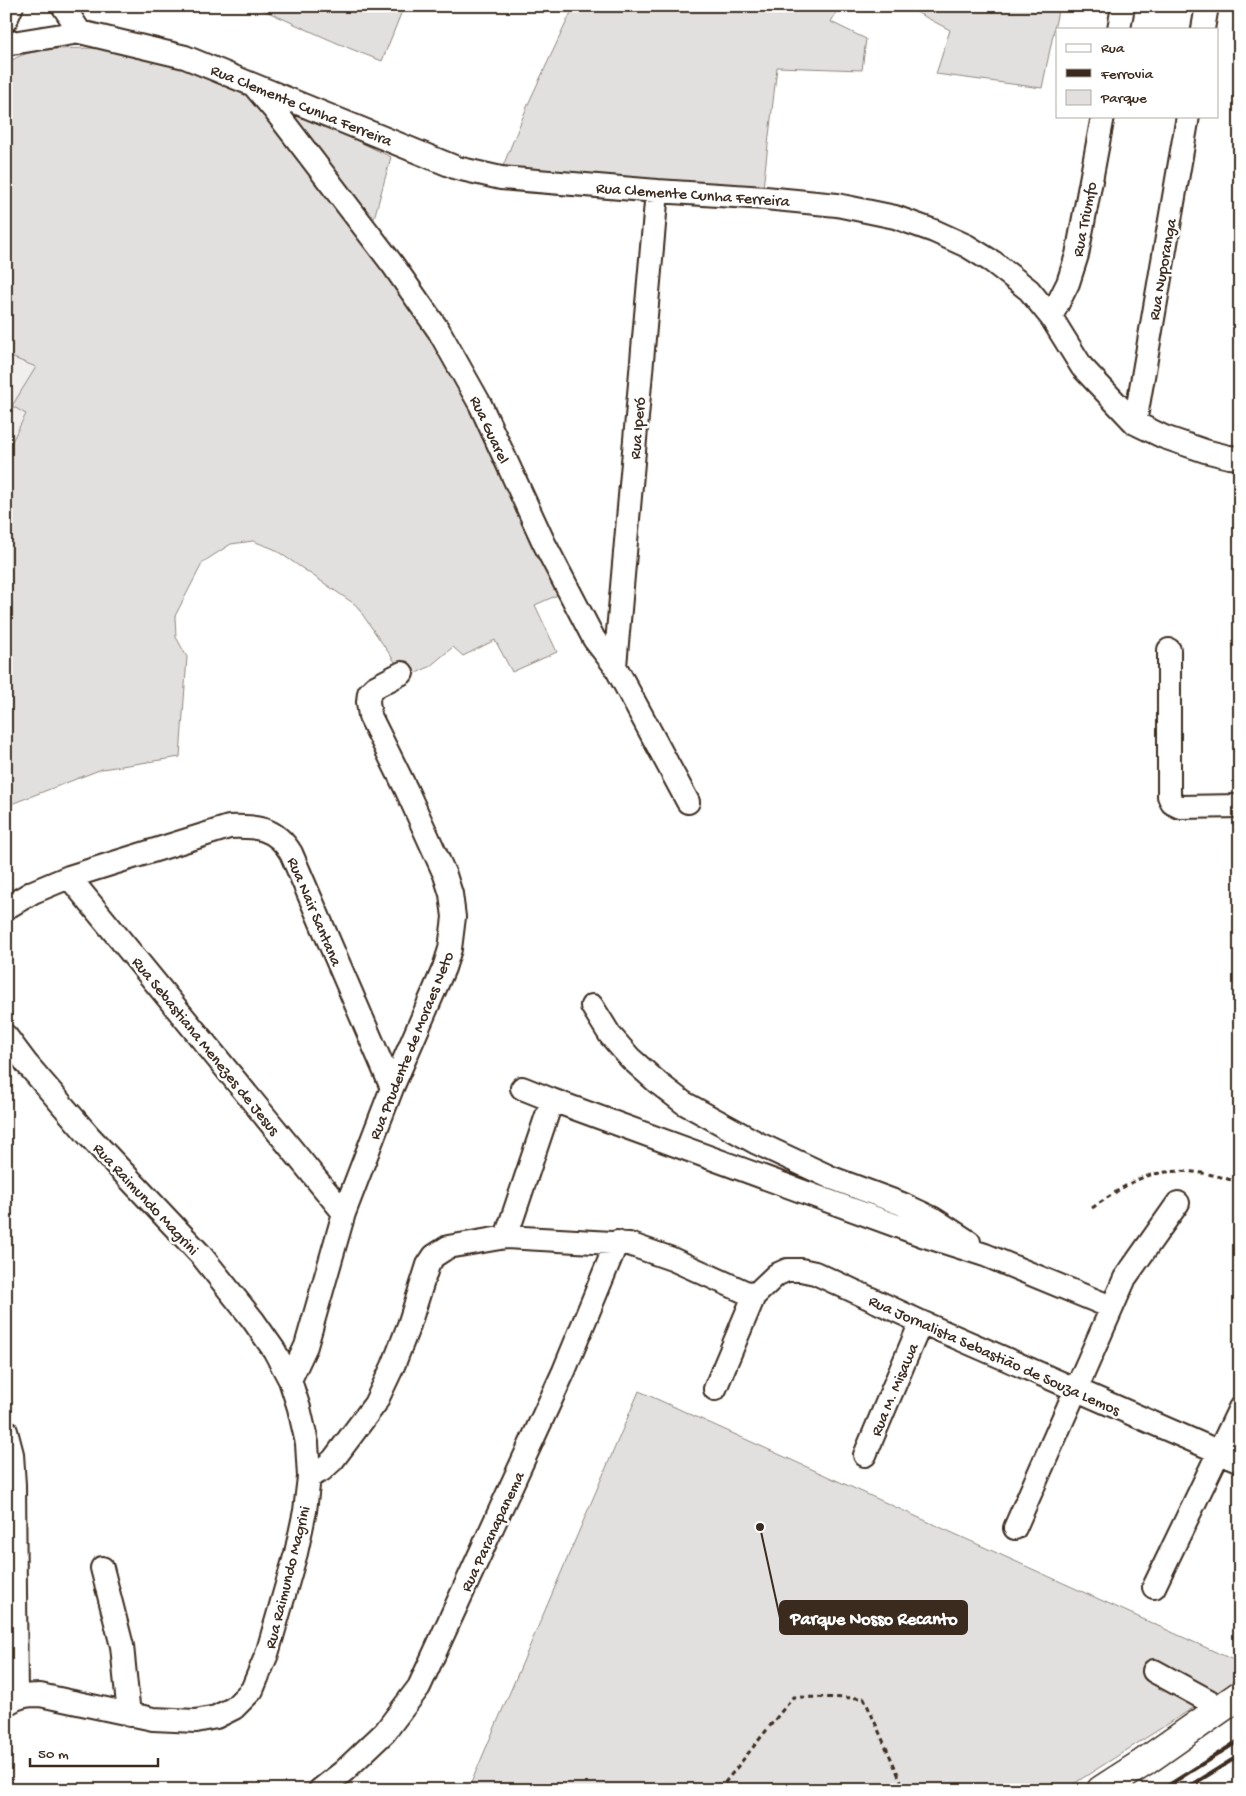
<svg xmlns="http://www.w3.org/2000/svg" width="1246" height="1796" viewBox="0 0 1246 1796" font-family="'Gochi Hand',sans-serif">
	<rect width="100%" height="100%" fill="#fff"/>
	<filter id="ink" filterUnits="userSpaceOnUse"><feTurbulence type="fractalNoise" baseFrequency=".02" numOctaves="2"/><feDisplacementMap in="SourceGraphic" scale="10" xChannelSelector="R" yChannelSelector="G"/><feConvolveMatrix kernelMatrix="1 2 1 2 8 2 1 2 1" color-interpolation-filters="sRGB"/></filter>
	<g filter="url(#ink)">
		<path fill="#f1efee" d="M6 355 36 367 12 406 26 414 6 453Z"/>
		<path fill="#e2e0de" stroke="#8e857e" d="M254 6H404L382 61C338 45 296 24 254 6Z
			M574 6H839L831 22 866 39 862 70 777 67 763 188 503 166 529 102Z
			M914 6H1059L1042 88 936 74 950 30 912 10Z
			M94 48 122 51 176 64 251 95 375 254 471 396 560 594 535 605 557 652 512 672 495 640 463 656 453 647 429 667 406 678 356 605 274 549 253 541 231 544 203 562 175 616 176 637 187 657 180 757 102 769 6 806V453L26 414 12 406 36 367 6 355V67C17 46 74 49 94 48Z
			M279 103 391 157 373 222Z
			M639 1391 1240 1663V1678L1064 1790H478L471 1783Z"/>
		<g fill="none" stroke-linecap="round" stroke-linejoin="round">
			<g stroke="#3b2a1e" stroke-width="26">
				<path id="minor" d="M63 6 80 32
					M6 20 12 6
					M1119 29 1123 6
					M1203 29 1207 6
					M6 44 80 32 185 57 457 168 501 178 657 191 765 198 837 205 895 217 934 231 967 246 993 262 1029 290 1051 317 1082 367 1135 423 1164 437 1205 451 1229 457 1240 458
					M255 87 276 112 393 265 439 331 480 404 544 543 594 639 615 666 688 802
					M1051 317 1068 283 1077 255 1103 116
					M1135 423 1188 116
					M1169 650V796L1172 803 1180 807 1240 806
					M615 666 657 191
					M69 877 344 1213
					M6 908 33 892 69 877 229 827C256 826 275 827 291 853L392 1088
					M592 1006 610 1035 630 1058 658 1083 684 1103 757 1143 832 1178 902 1204 932 1218 969 1242
					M6 1036 27 1064 89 1136 201 1255 253 1320 274 1350 290 1380 299 1408 307 1443 309 1477 305 1511 296 1553 267 1654 252 1690 234 1708 216 1717 196 1721 153 1719 40 1695C26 1695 18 1696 6 1704
					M522 1088 552 1100 922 1235 985 1255 1111 1307
					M506 1237 552 1100
					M290 1380 306 1346 344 1213 392 1088 444 968 450 949 454 917 451 894 445 875 407 791 370 716 368 702 369 693 375 687 402 673
					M715 1389 754 1296 776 1275 787 1270H801L815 1273 921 1322 1240 1461
					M6 1431 12 1454 14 1485 16 1698
					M865 1455 921 1322
					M309 1477 322 1470 333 1460 375 1404 393 1366 409 1325 428 1265 434 1256 448 1247 506 1237 629 1244 672 1259 754 1296
					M1015 1528 1125 1278 1178 1203
					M102 1568 122 1646 129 1715
					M1154 1587 1240 1408
					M1154 1671 1209 1701 1218 1711
					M320 1790 344 1771 385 1732 419 1687 564 1371 617 1242"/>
			</g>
			<g stroke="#3b2a1e" stroke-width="31">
				<path id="major" d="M1101 1790 1143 1763 1240 1695"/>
			</g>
			<path stroke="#3b2a1e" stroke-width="3" stroke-dasharray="5 4" stroke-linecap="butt" d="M1092 1208C1106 1199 1120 1188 1135 1181 1167 1165 1207 1171 1240 1183
				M719 1790 793 1697 864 1698 905 1790"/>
			<use href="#minor" stroke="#fff" stroke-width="22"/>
			<use href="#major" stroke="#fff" stroke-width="28"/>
			<path stroke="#3b2a1e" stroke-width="4" d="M1161 1790 1240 1740
				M1184 1790 1240 1755"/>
		</g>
	</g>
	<g text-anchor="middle" stroke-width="5" stroke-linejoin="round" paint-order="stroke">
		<g font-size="16" fill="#3b2a1e" stroke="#fff">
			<text transform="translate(302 104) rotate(22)" y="6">Rua Clemente Cunha Ferreira</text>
			<text transform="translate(693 193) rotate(4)" y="6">Rua Clemente Cunha Ferreira</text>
			<text transform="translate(1083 219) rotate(-79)" y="6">Rua Triumfo</text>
			<text transform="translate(1161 269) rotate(-80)" y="6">Rua Nuporanga</text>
			<text transform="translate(636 428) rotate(-85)" y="6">Rua Iperó</text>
			<text transform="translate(491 429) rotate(65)" y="6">Rua Guarel</text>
			<text transform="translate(316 911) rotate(67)" y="6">Rua Nair Santana</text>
			<text transform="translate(207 1045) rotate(51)" y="6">Rua Sebastiana Menezes de Jesus</text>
			<text transform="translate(410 1045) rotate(-68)" y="6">Rua Prudente de Moraes Neto</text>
			<text transform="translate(147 1198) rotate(47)" y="6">Rua Raimundo Magrini</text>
			<text transform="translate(995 1354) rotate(24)" y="6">Rua Jornalista Sebastião de Souza Lemos</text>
			<text transform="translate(893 1389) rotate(-67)" y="6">Rua M. Misawa</text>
			<text transform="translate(491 1531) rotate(-65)" y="6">Rua Paranapanema</text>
			<text transform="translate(286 1577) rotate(-76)" y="6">Rua Raimundo Magrini</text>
		</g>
	</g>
	<path fill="none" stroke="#3b2a1e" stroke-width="2" d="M760 1527L780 1618"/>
	<circle fill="#3b2a1e" stroke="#fff" stroke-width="2" cx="760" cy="1527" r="5"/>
	<rect fill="#3b2a1e" stroke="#3b2a1e" stroke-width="2" x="780" y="1601" width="187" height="33" rx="5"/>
	<g font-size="18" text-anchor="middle" font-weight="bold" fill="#fff">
		<text x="874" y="1624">Parque Nosso Recanto</text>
	</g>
	<rect width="1246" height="1796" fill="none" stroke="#fff" stroke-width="25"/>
	<rect x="12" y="12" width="1221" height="1771" fill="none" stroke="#3b2a1e" stroke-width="2" filter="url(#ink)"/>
	<rect x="1056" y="28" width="162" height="90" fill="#ffffff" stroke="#b1aaa5"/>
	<rect x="1066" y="44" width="25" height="8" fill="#ffffff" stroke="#b1aaa5"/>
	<text x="1101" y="52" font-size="15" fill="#3b2a1e">Rua</text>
	<rect x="1066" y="69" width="25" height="8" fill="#3b2a1e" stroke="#b1aaa5"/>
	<text x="1101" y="78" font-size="15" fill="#3b2a1e">Ferrovia</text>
	<rect x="1066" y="90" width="25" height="15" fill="#e2e0de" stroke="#b1aaa5"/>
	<text x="1101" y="102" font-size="15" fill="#3b2a1e">Parque</text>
	<path d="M30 1758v8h128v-8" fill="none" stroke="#3b2a1e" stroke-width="2.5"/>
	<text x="38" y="1758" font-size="15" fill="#3b2a1e" stroke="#ffffff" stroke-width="4" paint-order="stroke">50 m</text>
</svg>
